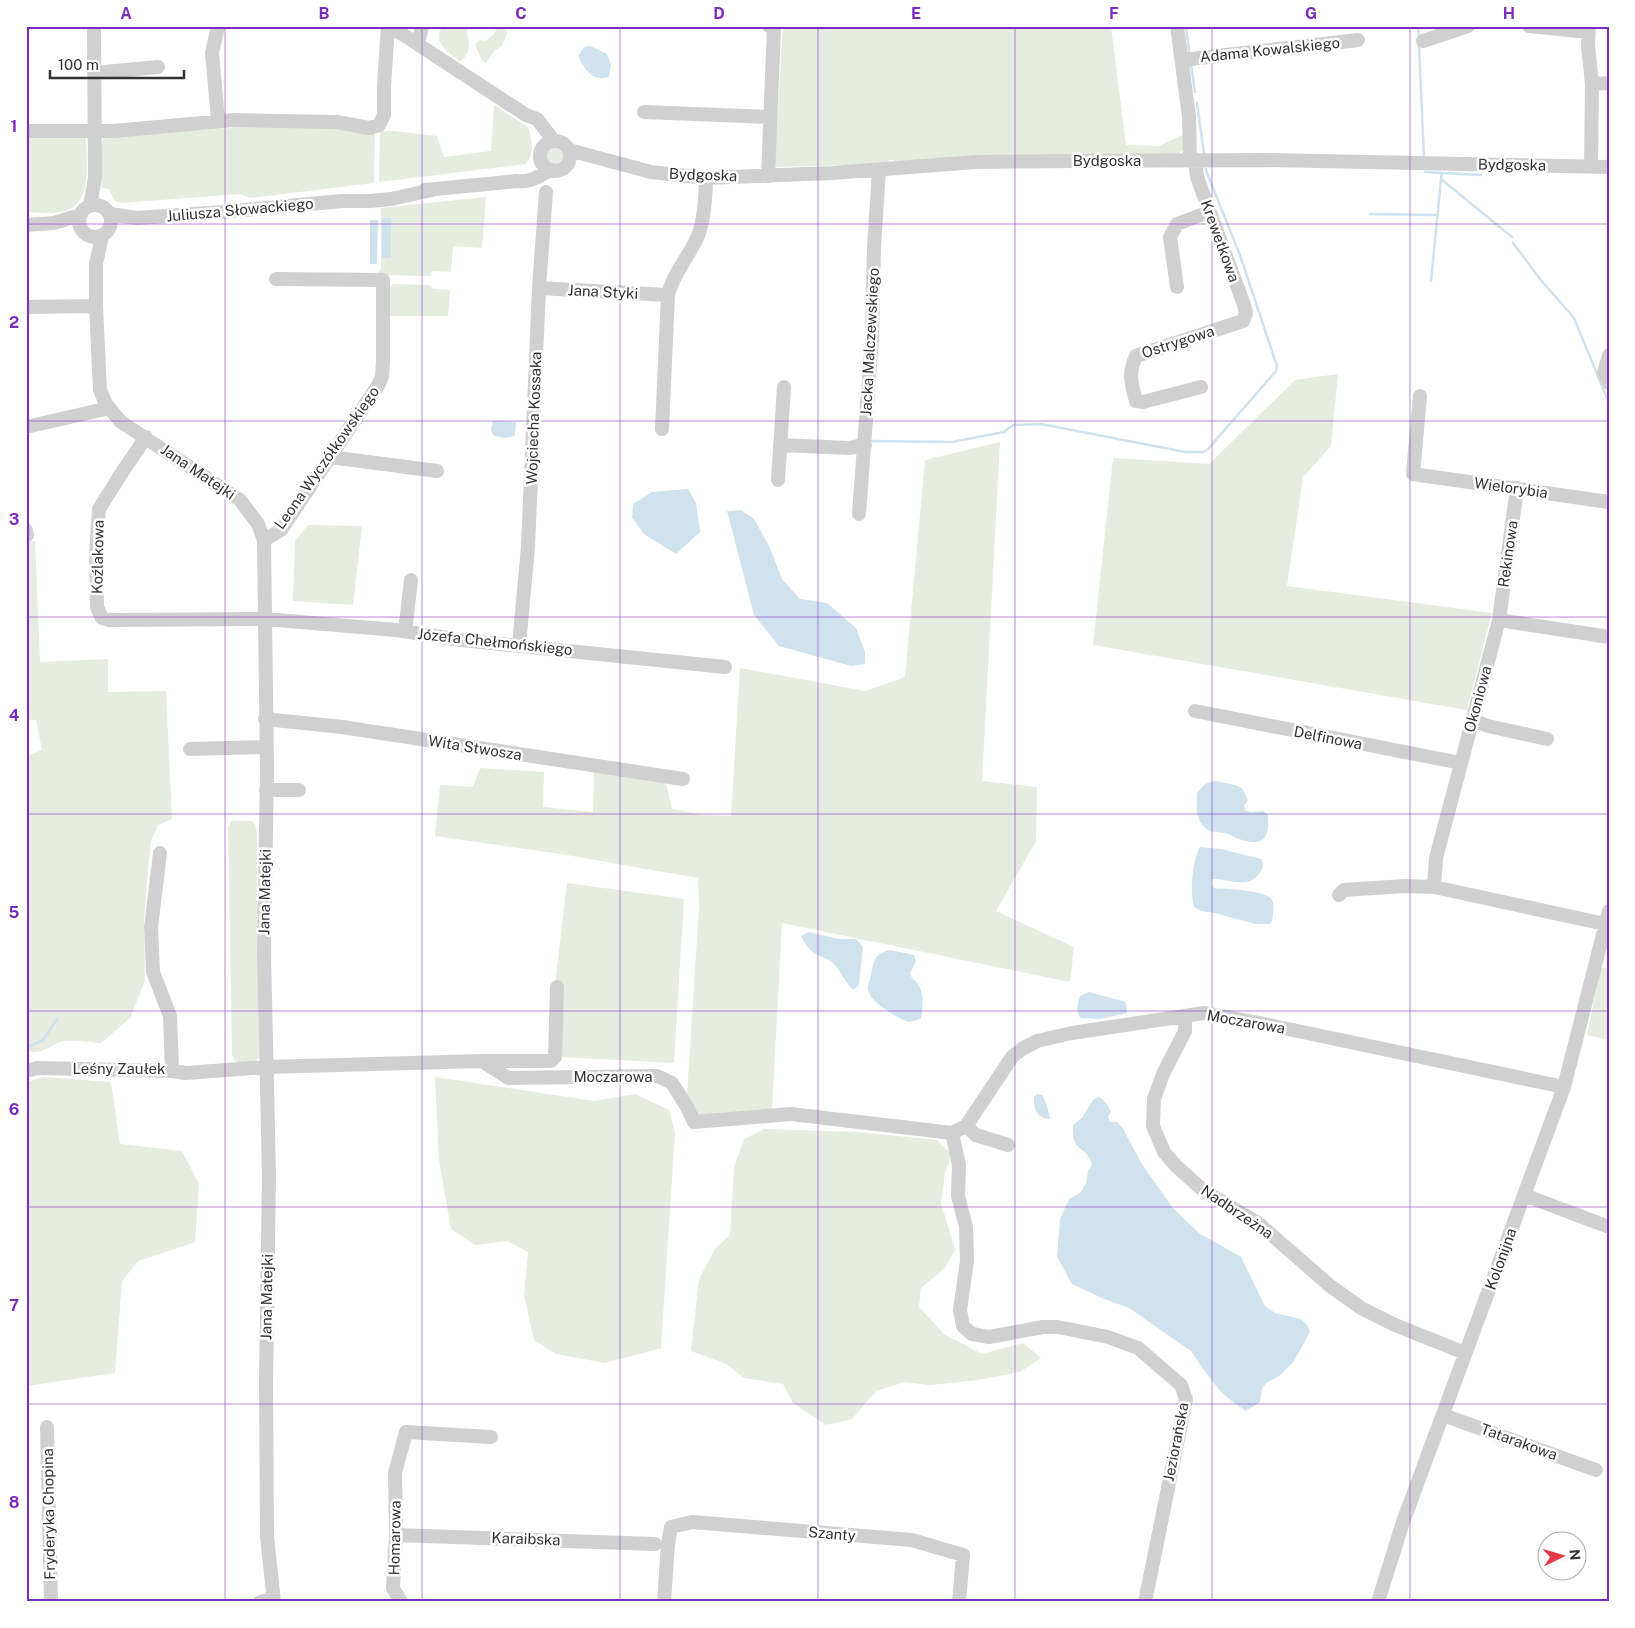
<svg xmlns="http://www.w3.org/2000/svg" width="1635" height="1628" viewBox="0 0 1635 1628" font-family="'Public Sans',sans-serif">
	<rect width="100%" height="100%" fill="#fff"/>
	<path fill="#e6ecdf" d="M443 26H470L467 31C469 46 472 51 460 62 449 51 430 43 443 26Z
		M498 26H506L507 33 502 46 494 51 486 63 482 61 475 44 480 40 486 41 494 34Z
		M783 26H1111L1126 145 1159 146 1184 134 1183 150 1178 154 895 164 894 160H889L888 164 774 167Z
		M494 105 528 127C532 141 535 152 526 164L379 182 380 131H393L437 136 444 157 491 151Z
		M275 125H336L375 133 374 183 250 198 240 194 122 203 115 201 109 189 102 188 100 146 104 137Z
		M26 134 82 135 86 139C86 163 94 206 61 212 50 214 37 212 26 212Z
		M547 156a8 8 0 1 1 16 0a8 8 0 1 1-16 0Z
		M486 197 482 248 453 246 451 272 432 271 431 276 376 275 381 268V208Z
		M393 284 430 285 433 289 450 290 448 316H388L389 290Z
		M1338 374 1331 446 1303 477 1287 586 1492 613 1467 710 1093 645 1113 458 1209 464 1295 380Z
		M1000 442 982 781 1037 787 1036 841 996 911 1074 947 1070 982 782 923 772 1111 698 1115 687 1095 699 907 698 878 567 855 435 836 440 785 473 787 480 768 544 772 543 807 593 812 594 772 665 780 672 809 703 815 731 816 740 668 865 691 905 677 925 460Z
		M308 525 362 526 353 605 293 601 295 541Z
		M26 541H35L40 662 108 659V692L166 691 172 819 158 825 151 841 148 869 144 919 145 981 130 1018 101 1043C90 1042 69 1039 60 1042 48 1047 39 1056 26 1050V756L42 750 36 720H26Z
		M232 821H252L255 824 257 834 259 1057 255 1062 245 1064 235 1061 232 1054 228 827Z
		M567 883 684 899 674 1063 559 1057 555 985Z
		M1601 967 1609 969V1040L1587 1035Z
		M43 1077 111 1082 120 1144 182 1151 199 1184 195 1242 138 1261 122 1281 115 1373 26 1386V1082Z
		M435 1077 594 1101 635 1094 669 1110 675 1133 661 1348 605 1363 556 1354 534 1340 524 1295 528 1252 507 1241 475 1245 451 1229 439 1160Z
		M764 1129 858 1132 937 1140 952 1155 945 1173 941 1203 955 1250 945 1268 921 1288 919 1307 944 1334 982 1354 1023 1343 1041 1358 1020 1372 978 1380 930 1385 905 1382 876 1391 852 1419 826 1425 793 1403 783 1384 744 1378 726 1364 691 1351 699 1279 715 1249 730 1235 734 1167 744 1139Z"/>
	<path fill="#cfe2ee" d="M590 46 607 54 611 65 609 77C592 82 585 70 578 56L584 47Z
		M382 218H391V258H382Z
		M370 220H378L377 264H370Z
		M493 421 516 422 515 435C509 439 499 438 493 435L491 430Z
		M688 489 696 503 700 532 676 554 644 534 632 518 633 504 652 492Z
		M741 510 754 519 770 548 782 579 800 599 827 603 856 628 865 652V664L851 666 779 646 754 615 727 511Z
		M1214 781 1235 785 1242 788 1248 800 1244 806 1246 811 1251 812 1264 811 1268 815C1270 838 1263 848 1239 839 1236 838 1232 836 1229 834 1218 831 1207 834 1201 823 1195 814 1197 803 1197 793L1205 784Z
		M1200 847 1221 849 1261 859C1264 865 1263 869 1259 874 1249 889 1228 879 1213 879L1211 882 1214 888C1225 889 1267 890 1272 900 1275 906 1273 917 1271 924H1255L1215 913 1201 911 1194 907C1190 893 1192 860 1200 847Z
		M809 932 839 939H856L863 947 859 985 853 990C845 982 841 972 834 964 829 959 826 959 820 956 811 953 805 944 801 936Z
		M890 950 914 955 916 961 910 974C912 979 915 980 918 984 924 993 923 1008 921 1018 917 1020 911 1023 906 1021 896 1017 870 1002 868 990 867 986 870 980 871 975 874 961 874 954 890 950Z
		M1089 992 1126 1002 1127 1013 1101 1019 1080 1018 1077 1008 1080 996Z
		M1037 1094 1042 1095 1047 1105 1050 1119C1037 1118 1033 1109 1034 1097Z
		M1098 1097C1104 1099 1108 1105 1111 1112L1108 1117 1110 1122H1117L1122 1127 1142 1164 1172 1207 1199 1233 1241 1257 1265 1306 1275 1313 1301 1319 1308 1326 1310 1332 1294 1361 1279 1376 1266 1383 1262 1389 1260 1402 1246 1411 1233 1402 1221 1392 1203 1369 1191 1351 1129 1308 1102 1298 1072 1284 1057 1257 1060 1219 1069 1199 1080 1193 1086 1184 1088 1171 1092 1165C1088 1145 1071 1155 1073 1125L1082 1118 1093 1100Z"/>
	<g fill="none" stroke-linecap="round" stroke-linejoin="round">
		<path stroke="#cfe2ee" stroke-width="2.5" d="M1186 26 1189 51
			M1418 26 1419 37
			M1419 45 1424 159
			M1191 65 1195 92
			M1197 103 1204 154
			M1425 172 1442 173 1441 179 1512 237
			M1442 173 1481 175
			M1370 214 1438 215
			M1513 243 1540 279 1574 318 1609 403
			M1431 281 1441 179
			M870 441 952 442 1004 432 1013 425 1041 424 1185 452H1203L1208 449 1276 371 1277 366 1241 258 1205 168
			M26 1048 43 1040 57 1019"/>
		<path stroke="#d0d0d0" stroke-width="14" d="M218 26 212 53 218 120
			M390 26 526 115 537 119 554 141
			M1177 26 1189 117 1190 161
			M1529 26 1588 32
			M1589 26 1588 46 1592 84 1591 167
			M1423 41 1468 26
			M418 44 422 26
			M1182 60 1358 40
			M95 73 158 67
			M1592 84 1609 83
			M644 112 770 117
			M26 131H114L234 120 337 122 369 128 379 125 384 115V86L388 26
			M540 156a15 15 0 1 1 30 0a15 15 0 1 1-30 0Z
			M569 150 651 172 706 178 832 173 976 162 1074 161 1265 160 1609 167
			M1195 160 1197 177 1244 305 1246 313 1243 321 1136 356C1128 374 1131 382 1136 401L1143 402 1201 387
			M768 176 774 27 769 26
			M425 190 517 181C531 183 539 175 552 170
			M79 221a16 16 0 1 1 32 0a16 16 0 1 1-32 0Z
			M90 205 95 178 94 26
			M110 214 137 218 223 212 342 201H370L391 199 432 190
			M26 225 54 223 80 215
			M102 236 96 264V306L100 390 106 404 121 422 240 500 258 524 264 540 267 769 264 953 269 1176 266 1382 267 1536 274 1602
			M1177 287 1170 237 1177 224 1209 212
			M539 288 668 295
			M26 307 96 306
			M1609 355 1604 373 1609 383
			M1420 396 1413 474 1609 502
			M26 427 109 408
			M662 429 668 295C673 274 689 256 698 236 704 221 706 194 706 178
			M146 437 123 471 99 509 96 555 97 607 102 618 109 620 265 619 396 630 461 640 725 667
			M780 445 849 448 865 445
			M330 457 437 471
			M778 480 784 387
			M859 514 872 339 874 247 879 170
			M26 530 27 535
			M264 540 281 530 379 384 382 376 383 361V280L276 279
			M1499 620 1517 488
			M405 631 411 580
			M519 645 528 547 539 288 546 192
			M1195 711 1461 763
			M265 719 342 727 683 779
			M1472 720 1488 726 1547 739
			M190 749 266 747
			M266 790H299
			M1339 895 1344 890 1405 886 1434 887
			M1605 924 1434 887 1436 858 1499 620 1609 637
			M1185 1017V1031L1163 1074 1154 1099 1153 1126 1164 1152 1176 1166 1204 1191 1258 1223 1329 1285 1361 1308 1395 1325 1465 1353
			M482 1061H551L555 1057 557 987
			M26 1071 37 1068 172 1071 170 1016 153 972 151 927 160 853
			M172 1071 186 1073 267 1067 482 1061 508 1078 657 1076 672 1083 687 1107 694 1122 791 1114 952 1133 966 1126 1012 1057 1022 1049 1037 1041 1072 1033 1204 1013 1269 1025 1564 1087
			M966 1126 976 1135 1008 1145
			M952 1133 959 1165 958 1196 966 1227 967 1261 960 1310 963 1326 972 1334 989 1337 1043 1327H1058L1108 1337 1138 1348 1181 1385 1186 1399 1145 1602
			M1524 1195 1609 1227
			M1443 1415 1596 1470
			M47 1427 51 1602
			M396 1535 655 1544
			M260 1602 273 1599
			M401 1602 393 1588 396 1535 395 1473 406 1432 491 1437
			M664 1602 668 1544 671 1527 692 1522 912 1540 963 1555 959 1602
			M1378 1602 1403 1522 1564 1087 1609 911"/>
	</g>
	<path fill="none" stroke="#7b2cbf" stroke-width="1" stroke-opacity="0.55" d="M225 26V1602M422 26V1602M620 26V1602M818 26V1602M1015 26V1602M1212 26V1602M1410 26V1602M26 224H1609M26 421H1609M26 617H1609M26 814H1609M26 1011H1609M26 1207H1609M26 1404H1609"/>
	<g text-anchor="middle" stroke-width="5" stroke-linejoin="round" paint-order="stroke">
		<g font-size="15" fill="#333" stroke="#fff">
			<text transform="translate(1270 50) rotate(-6)" y="5">Adama Kowalskiego</text>
			<text x="1107" y="166">Bydgoska</text>
			<text transform="translate(1512 165) rotate(1)" y="5">Bydgoska</text>
			<text transform="translate(703 175) rotate(2)" y="5">Bydgoska</text>
			<text transform="translate(240 210) rotate(-5)" y="5">Juliusza Słowackiego</text>
			<text transform="translate(1220 241) rotate(70)" y="5">Krewetkowa</text>
			<text transform="translate(603 292) rotate(3)" y="5">Jana Styki</text>
			<text transform="translate(870 342) rotate(-87)" y="5">Jacka Malczewskiego</text>
			<text transform="translate(1178 342) rotate(-18)" y="5">Ostrygowa</text>
			<text transform="translate(534 418) rotate(-88)" y="5">Wojciecha Kossaka</text>
			<text transform="translate(327 458) rotate(-55)" y="5">Leona Wyczółkowskiego</text>
			<text transform="translate(198 472) rotate(34)" y="5">Jana Matejki</text>
			<text transform="translate(1511 488) rotate(8)" y="5">Wielorybia</text>
			<text transform="translate(1508 554) rotate(-82)" y="5">Rekinowa</text>
			<text transform="translate(98 557) rotate(-89)" y="5">Koźlakowa</text>
			<text transform="translate(495 642) rotate(6)" y="5">Józefa Chełmońskiego</text>
			<text transform="translate(1478 699) rotate(-75)" y="5">Okoniowa</text>
			<text transform="translate(1328 738) rotate(11)" y="5">Delfinowa</text>
			<text transform="translate(475 748) rotate(9)" y="5">Wita Stwosza</text>
			<text transform="translate(265 892) rotate(-89)" y="5">Jana Matejki</text>
			<text transform="translate(1246 1022) rotate(10)" y="5">Moczarowa</text>
			<text x="119" y="1074">Leśny Zaułek</text>
			<text x="613" y="1082">Moczarowa</text>
			<text transform="translate(1237 1212) rotate(34)" y="5">Nadbrzeżna</text>
			<text transform="translate(1501 1259) rotate(-70)" y="5">Kolonijna</text>
			<text transform="translate(267 1297) rotate(-89)" y="5">Jana Matejki</text>
			<text transform="translate(1176 1442) rotate(-79)" y="5">Jeziorańska</text>
			<text transform="translate(1519 1442) rotate(20)" y="5">Tatarakowa</text>
			<text transform="translate(49 1514) rotate(-91)" y="5">Fryderyka Chopina</text>
			<text transform="translate(832 1534) rotate(5)" y="5">Szanty</text>
			<text transform="translate(395 1538) rotate(-89)" y="5">Homarowa</text>
			<text transform="translate(526 1539) rotate(2)" y="5">Karaibska</text>
		</g>
	</g>
	<rect width="1635" height="1628" fill="none" stroke="#ffffff" stroke-width="55"/>
	<g transform="translate(1562 1556) rotate(85)"><circle r="24" fill="#ffffff" stroke="#adadad"/>
	<path d="M0-4L9 19L0 12L-9 19Z" fill="#e63946"/>
	<text y="-8" font-size="14" font-weight="bold" text-anchor="middle" fill="#333333">N</text>
	</g>
	<path d="M50 70v8h134v-8" fill="none" stroke="#333333" stroke-width="2.5"/>
	<text x="58" y="70" font-size="15" fill="#333333" stroke="#ffffff" stroke-width="4" paint-order="stroke">100 m</text>
	<rect x="28" y="28" width="1580" height="1572" fill="none" stroke="#7b2cbf" stroke-width="2"/>
	<g font-size="16" text-anchor="middle" font-weight="bold" fill="#7b2cbf">
		<text x="126" y="19">A</text>
		<text x="324" y="19">B</text>
		<text x="521" y="19">C</text>
		<text x="719" y="19">D</text>
		<text x="916" y="19">E</text>
		<text x="1114" y="19">F</text>
		<text x="1311" y="19">G</text>
		<text x="1509" y="19">H</text>
		<text x="14" y="132">1</text>
		<text x="14" y="328">2</text>
		<text x="14" y="525">3</text>
		<text x="14" y="721">4</text>
		<text x="14" y="918">5</text>
		<text x="14" y="1115">6</text>
		<text x="14" y="1311">7</text>
		<text x="14" y="1508">8</text>
	</g>
</svg>
